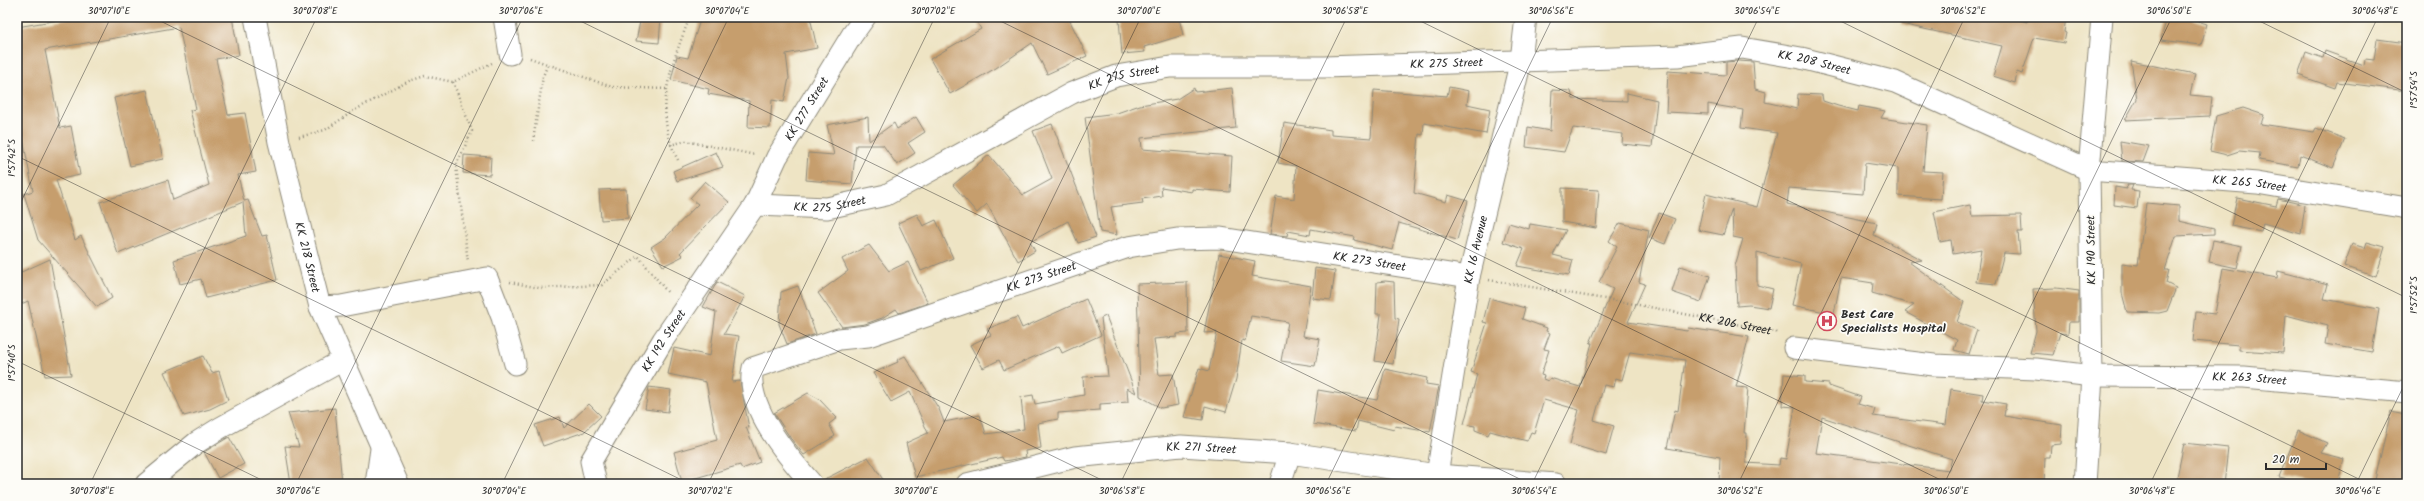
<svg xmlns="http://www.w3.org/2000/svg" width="2424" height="501" viewBox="0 0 2424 501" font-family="Kalam,sans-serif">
	<rect width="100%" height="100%" fill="#fdfcf7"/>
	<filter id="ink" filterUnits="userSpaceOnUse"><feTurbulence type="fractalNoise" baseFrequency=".025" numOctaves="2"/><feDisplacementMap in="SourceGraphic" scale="8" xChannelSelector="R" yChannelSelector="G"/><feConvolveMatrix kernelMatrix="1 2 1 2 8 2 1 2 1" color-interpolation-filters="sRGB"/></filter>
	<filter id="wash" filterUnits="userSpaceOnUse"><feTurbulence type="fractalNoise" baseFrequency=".012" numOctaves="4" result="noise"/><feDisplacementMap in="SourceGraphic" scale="16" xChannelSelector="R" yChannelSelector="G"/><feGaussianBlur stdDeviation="0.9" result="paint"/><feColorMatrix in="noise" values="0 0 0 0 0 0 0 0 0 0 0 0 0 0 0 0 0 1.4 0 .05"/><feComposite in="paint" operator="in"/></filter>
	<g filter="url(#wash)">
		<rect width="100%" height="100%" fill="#eee4c4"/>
		<g id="blocks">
			<path fill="#c69e6d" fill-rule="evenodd" d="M76 17H232L239 55 216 59 228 115 245 113 256 172 238 175 244 201 248 200 262 236 267 235 277 280 206 298 201 279 180 284 174 260 246 236 243 202 118 254 100 202 168 180 173 200 209 185 190 110 196 109 179 27 45 50 60 128 71 126 80 175 56 180 75 240 81 236 112 298 97 307 38 240 24 194 33 191 17 108V27Z
				M641 17H661L659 43 636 41Z
				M701 17H810L817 48 786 54 789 78 784 102 772 100 770 128 748 127 749 101 708 94 709 89 671 80 677 56 688 58Z
				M974 17H1068L1087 56 1047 74 1032 43 996 68 950 94 930 59 981 29Z
				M1902 17H2011L2027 22 2028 17H2066L2064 32 2066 33 2064 43 2034 38 2022 74 2017 72 2015 83 1993 76 2002 46 1901 24Z
				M2167 17H2185L2207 24 2201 45 2161 40Z
				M1179 18 1183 35 1144 47 1145 52 1122 54 1119 20Z
				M2377 39 2407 43V91L2337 82 2335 88 2298 75 2306 52 2323 58 2325 51 2364 65 2365 59 2374 60Z
				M1738 61 1753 62 1755 89 1766 92 1765 102 1797 109 1798 94 1822 95 1823 101 1838 106 1858 111 1859 106 1885 111 1881 118 1927 125 1923 171 1943 172 1941 199 1898 196V168L1865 163 1863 194 1789 188 1787 204 1877 223 1874 235 1922 260 1909 262 1964 302 1957 322 1977 330 1969 354 1954 350 1957 340 1905 312 1914 305 1872 293 1873 283 1841 278 1834 314 1792 305 1801 264 1757 252V285L1773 289 1769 308 1749 305 1737 306 1735 266 1743 239 1733 237 1732 209 1723 235 1698 230 1706 194 1757 207 1777 133 1741 128 1743 110 1708 104V114L1666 112 1668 71 1726 75V62Z
				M2131 61 2195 74 2190 95 2212 97 2210 116 2125 120 2137 99Z
				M1449 87 1469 91 1467 104 1490 109 1486 134 1424 123 1423 135 1419 134 1414 193 1446 202 1448 195 1468 201 1457 240 1399 223 1392 250 1354 240 1355 237 1311 229 1310 235 1288 231 1287 236 1270 234 1276 196 1294 199 1296 166 1278 163 1284 123 1331 130V135L1371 138 1374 90 1447 96Z
				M1194 88 1195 92 1232 88 1236 128 1141 138 1142 149 1232 156 1230 192 1192 189V192L1161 187 1162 196 1142 199 1143 203 1111 207 1117 235 1100 232 1085 117 1117 113 1140 105 1177 99Z
				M147 90 163 159 130 166 114 98Z
				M1552 90 1571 91 1573 99 1627 101V93L1657 100 1652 147 1622 144 1623 134 1573 128 1564 152 1526 147 1528 127 1550 131Z
				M2243 108 2264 115 2261 124 2314 132 2316 128 2345 139 2333 168 2300 155 2298 167 2259 160 2260 153 2239 151 2227 155 2210 151 2216 116Z
				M868 117 869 141 894 123 897 129 916 117 925 132 908 143 915 153 897 165 883 145H856L852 184 806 180 808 153 834 155 827 125Z
				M1052 124 1096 237 1078 243 1068 221 1030 242 1035 251 1018 261 987 204 977 213 953 185 989 155 1023 195 1052 179 1033 131Z
				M2120 141 2149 146 2143 162 2122 161Z
				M716 152 723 167 677 181 673 171Z
				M464 155 491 157 490 175 463 173Z
				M705 181 729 202 680 253 683 256 663 266 651 247 665 238 698 204 690 198Z
				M2126 185H2133L2131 190 2139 191 2137 208 2114 205 2115 187 2127 189Z
				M1562 188 1599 190 1596 228 1562 222Z
				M626 189 628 218 601 220 599 190Z
				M2237 198 2276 206 2278 199 2305 205 2301 234 2263 223 2261 232 2231 226Z
				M2146 203 2179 206V221L2214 229V234L2176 236 2165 270H2169L2166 283 2176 288 2167 311 2159 313 2127 312 2122 293V263L2138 265Z
				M1970 205 1972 216 2021 215 2022 232H2018L2020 254 2004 253 1996 284 1976 282 1981 249 1953 254 1951 240 1940 242 1934 212Z
				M1659 213 1675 219 1665 244 1649 238Z
				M917 214 923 226 936 220 953 258 921 271 898 223Z
				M1509 223 1529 229 1530 224 1566 230 1553 255 1573 260 1569 275 1517 266 1524 249 1503 242Z
				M1620 223 1649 230 1639 282 1645 284 1628 322 1687 331 1688 328 1749 337 1736 387 1748 388 1744 433H1747L1746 463 1779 465 1780 458 1786 459 1795 407 1782 406 1784 374 1805 376V382L1829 384V386L1861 397 1858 404 1875 409 1873 416 1946 425 1951 389 1983 394 1982 400 2006 404 2004 416 2062 425 2061 444 2051 445 2050 457H2045L2044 484H1719L1720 457 1667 448 1675 410 1678 411 1685 360 1630 352 1622 380 1616 378 1614 387 1604 385 1594 420 1614 426 1606 455 1570 444 1579 410 1544 400 1534 433 1531 432 1527 441 1490 431 1488 435 1475 430V426L1464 424 1477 374 1471 372 1487 323 1483 322 1489 298 1525 308 1522 319 1547 328 1546 331 1550 333 1544 349 1549 350 1541 375 1544 376 1543 379 1548 381 1550 378 1580 387 1592 343H1590L1613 289 1599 282 1617 247 1609 241ZM1822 417 1952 459 1949 470 1816 453Z
				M2213 240 2242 246 2237 268 2209 262Z
				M2367 242 2385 247 2376 277 2344 266 2352 244 2365 248Z
				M869 245 889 271 908 262 928 303 899 313 896 309 882 318 865 324 842 327 818 293 848 271 842 259Z
				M1219 254 1255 261 1252 276 1311 286 1303 336 1320 339 1315 366 1281 361 1288 322 1251 316 1245 341 1242 340 1236 379 1226 412 1205 406 1203 420 1184 417 1199 368 1209 371 1217 332 1204 333Z
				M50 259 71 375 45 376 28 301 17 306V274Z
				M1680 266 1710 276 1701 302 1672 292Z
				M1315 268 1335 271 1331 300 1312 298Z
				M2223 268 2277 278 2278 271 2328 284 2324 299 2379 309 2372 352 2325 344 2328 326 2286 315 2283 353 2239 350V345L2193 341 2196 312 2215 314Z
				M1385 281 1394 282 1395 318 1399 319 1393 364 1375 361 1381 314H1376L1377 282Z
				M717 282 745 296 724 334 739 336 732 382 740 381 749 428 746 427 760 462 742 469 740 465 682 482 674 452 717 440 706 382 668 374 674 348 710 356 716 312 703 307Z
				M1187 282 1188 333 1177 334V337L1154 339 1159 375 1173 374 1178 405 1161 408 1140 396 1137 284Z
				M798 286 816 334 787 344 779 324 781 292Z
				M2056 288 2079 291V322H2069L2068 334 2060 333 2053 355 2030 353 2036 331 2033 289Z
				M1086 299 1101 335 1062 353 1059 346 1004 370 999 360 983 368 970 345 991 335 987 329 1017 317 1022 328Z
				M1106 316 1136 393 1127 388 1128 402 1100 404V410L1058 413V419L1038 423 1041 448 1025 451 1026 457 1004 461 1002 457 915 477 906 443 928 433 910 392 891 402 873 373 898 362 897 360 905 356 939 409 944 422 980 415 986 434 1024 429 1021 397 1033 395 1035 404 1084 395 1083 377 1108 376 1101 318Z
				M203 356 212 373 219 371 228 400 210 409 184 416 164 372Z
				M1385 369 1427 378 1426 384 1439 386 1430 432 1395 426 1394 430 1358 421 1356 431 1313 424 1318 390 1377 400Z
				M649 387 671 390 668 412 645 409Z
				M808 393 819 399 837 418 829 424 835 436 804 455 791 439 774 413Z
				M589 404 601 416 584 432 543 446 535 425 560 417 564 428Z
				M335 408 342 483 291 484 285 446 299 447 288 413Z
				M2391 411 2407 414V484H2374Z
				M2298 430 2327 443 2321 453 2344 459 2338 484H2312L2279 477Z
				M229 437 244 464 218 478 204 452Z
				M2184 443 2228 448 2224 484 2176 482Z
				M868 457 886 484H824L823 480Z"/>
		</g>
	</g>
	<g filter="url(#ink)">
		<use href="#blocks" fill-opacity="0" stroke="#8c8878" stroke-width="1"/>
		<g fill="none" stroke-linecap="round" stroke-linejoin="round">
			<g stroke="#8c8878" stroke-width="23">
				<g id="minor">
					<path id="s2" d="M255 17 279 142 320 307 398 484"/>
					<path d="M504 17 510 54"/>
					<path id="s3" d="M755 205 827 208 886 195 1072 93 1116 76 1170 67H1324L1677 56 1742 48 1801 58 1895 82 2089 170 2257 183 2407 208"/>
					<path d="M320 307 341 306 487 278 502 317 515 364"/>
					<path id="s4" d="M1794 348 1934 365 2036 369 2092 376 2244 377 2407 392"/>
					<path d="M146 484 196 443 220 428 343 360"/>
					<path d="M376 484 381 449"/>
					<path id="s5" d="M596 484 591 461 663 340 755 205 777 157 852 35 865 17"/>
					<path id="s6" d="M812 484C789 458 744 406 753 368L839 339 868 336 1128 247 1177 239 1221 238 1469 277"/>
					<path id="s7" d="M967 484 1075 457 1181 446 1290 453 1437 475 1556 484"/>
					<path d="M1280 484 1290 453"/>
					<path id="s8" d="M1439 484 1437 475 1469 277 1521 60 1526 17"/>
					<path d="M2085 484 2092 376 2089 170 2102 17"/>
				</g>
			</g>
			<g stroke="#8c8878" stroke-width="2.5" stroke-dasharray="1 3" stroke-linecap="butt">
				<path d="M530 58 612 87 667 89"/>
				<path d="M453 82 472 131 456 166 468 262"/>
				<path d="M299 137 325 130 355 110 409 81 425 76 453 82 492 63"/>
				<path d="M533 141 543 76 548 64"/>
				<path d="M670 145 686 141 756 155"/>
				<path d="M678 160C652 111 671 65 690 17"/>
				<path id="s1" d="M1489 280 1629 303 1776 332 1779 335"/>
				<path d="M510 282 539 288 602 285 638 256 669 294"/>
			</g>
			<use href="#minor" stroke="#fff" stroke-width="21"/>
		</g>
	</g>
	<path fill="none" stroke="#2b2b2b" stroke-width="1" stroke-opacity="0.45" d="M152 17 1110 484M572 17 1530 484M992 17 1949 484M1412 17 2369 484M1832 17 2407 298M2251 17 2407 93M17 156 690 484M17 210 111 17M17 361 270 484M90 484 317 17M296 484 523 17M502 484 729 17M708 484 935 17M914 484 1141 17M1120 484 1347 17M1326 484 1553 17M1532 484 1759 17M1738 484 1965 17M1944 484 2172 17M2150 484 2378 17M2356 484 2407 379"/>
	<defs>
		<g id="hospital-ring" transform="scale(1)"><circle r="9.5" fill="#fdfcf7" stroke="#d1495b" stroke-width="1.5"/><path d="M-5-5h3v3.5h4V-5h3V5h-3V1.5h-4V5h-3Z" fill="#d1495b"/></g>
	</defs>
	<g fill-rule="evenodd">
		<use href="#hospital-ring" x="1827" y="321"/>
	</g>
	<g text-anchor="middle" stroke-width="3.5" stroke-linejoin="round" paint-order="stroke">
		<g font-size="12" fill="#2b2b2b" stroke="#fdfcf7">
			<text dy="4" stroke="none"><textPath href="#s3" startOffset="723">KK 275 Street</textPath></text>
			<text dy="4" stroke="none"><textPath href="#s3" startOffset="1093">KK 208 Street</textPath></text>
			<text dy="4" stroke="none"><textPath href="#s3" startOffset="399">KK 275 Street</textPath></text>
			<text dy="4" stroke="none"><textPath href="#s5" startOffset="437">KK 277 Street</textPath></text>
			<text dy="4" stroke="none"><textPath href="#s3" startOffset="1550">KK 265 Street</textPath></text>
			<text dy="4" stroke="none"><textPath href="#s3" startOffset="75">KK 275 Street</textPath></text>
			<text dy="4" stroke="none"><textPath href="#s8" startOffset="238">KK 16 Avenue</textPath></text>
			<text transform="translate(2091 250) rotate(-91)" y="4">KK 190 Street</text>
			<text dy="4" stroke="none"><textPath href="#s2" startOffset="246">KK 218 Street</textPath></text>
			<text dy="4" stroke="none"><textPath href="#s6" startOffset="773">KK 273 Street</textPath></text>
			<text dy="4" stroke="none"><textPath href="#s6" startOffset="437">KK 273 Street</textPath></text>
			<text dy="4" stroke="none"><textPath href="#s1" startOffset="250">KK 206 Street</textPath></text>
			<text dy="4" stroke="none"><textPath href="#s5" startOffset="164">KK 192 Street</textPath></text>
			<text dy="4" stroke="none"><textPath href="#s4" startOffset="457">KK 263 Street</textPath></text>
			<text dy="4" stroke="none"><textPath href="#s7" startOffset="238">KK 271 Street</textPath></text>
		</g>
		<g font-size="12" font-weight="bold" fill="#2b2b2b" stroke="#fdfcf7" text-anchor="start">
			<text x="1841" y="318">Best Care<tspan x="1841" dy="14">Specialists Hospital</tspan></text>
		</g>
	</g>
	<rect width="2424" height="501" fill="none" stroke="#fdfcf7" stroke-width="44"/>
	<path d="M2266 463v6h60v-6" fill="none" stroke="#2b2b2b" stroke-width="2"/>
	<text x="2272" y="463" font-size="12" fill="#2b2b2b" stroke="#fdfcf7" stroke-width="3" paint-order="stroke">20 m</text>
	<rect x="22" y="22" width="2380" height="457" fill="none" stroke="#2b2b2b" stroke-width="1.5"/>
	<g font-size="10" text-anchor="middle" fill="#2b2b2b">
		<text x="109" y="14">30°07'10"E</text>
		<text x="315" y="14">30°07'08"E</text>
		<text x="521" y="14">30°07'06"E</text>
		<text x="727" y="14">30°07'04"E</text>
		<text x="933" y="14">30°07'02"E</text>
		<text x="1139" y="14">30°07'00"E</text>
		<text x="1345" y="14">30°06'58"E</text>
		<text x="1551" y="14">30°06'56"E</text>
		<text x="1757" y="14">30°06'54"E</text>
		<text x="1963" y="14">30°06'52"E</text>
		<text x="2169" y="14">30°06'50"E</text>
		<text x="2375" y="14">30°06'48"E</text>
		<text transform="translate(2413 90) rotate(-90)" y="4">1°57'54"S</text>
		<text transform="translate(11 158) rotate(-90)" y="4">1°57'42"S</text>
		<text transform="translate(2413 295) rotate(-90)" y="4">1°57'52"S</text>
		<text transform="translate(11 363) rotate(-90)" y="4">1°57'40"S</text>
		<text x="92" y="494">30°07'08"E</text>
		<text x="298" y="494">30°07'06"E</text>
		<text x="504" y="494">30°07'04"E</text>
		<text x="710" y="494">30°07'02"E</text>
		<text x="916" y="494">30°07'00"E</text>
		<text x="1122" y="494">30°06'58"E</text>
		<text x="1328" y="494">30°06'56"E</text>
		<text x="1534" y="494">30°06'54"E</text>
		<text x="1740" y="494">30°06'52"E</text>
		<text x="1946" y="494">30°06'50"E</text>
		<text x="2152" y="494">30°06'48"E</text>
		<text x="2358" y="494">30°06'46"E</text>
	</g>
</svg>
